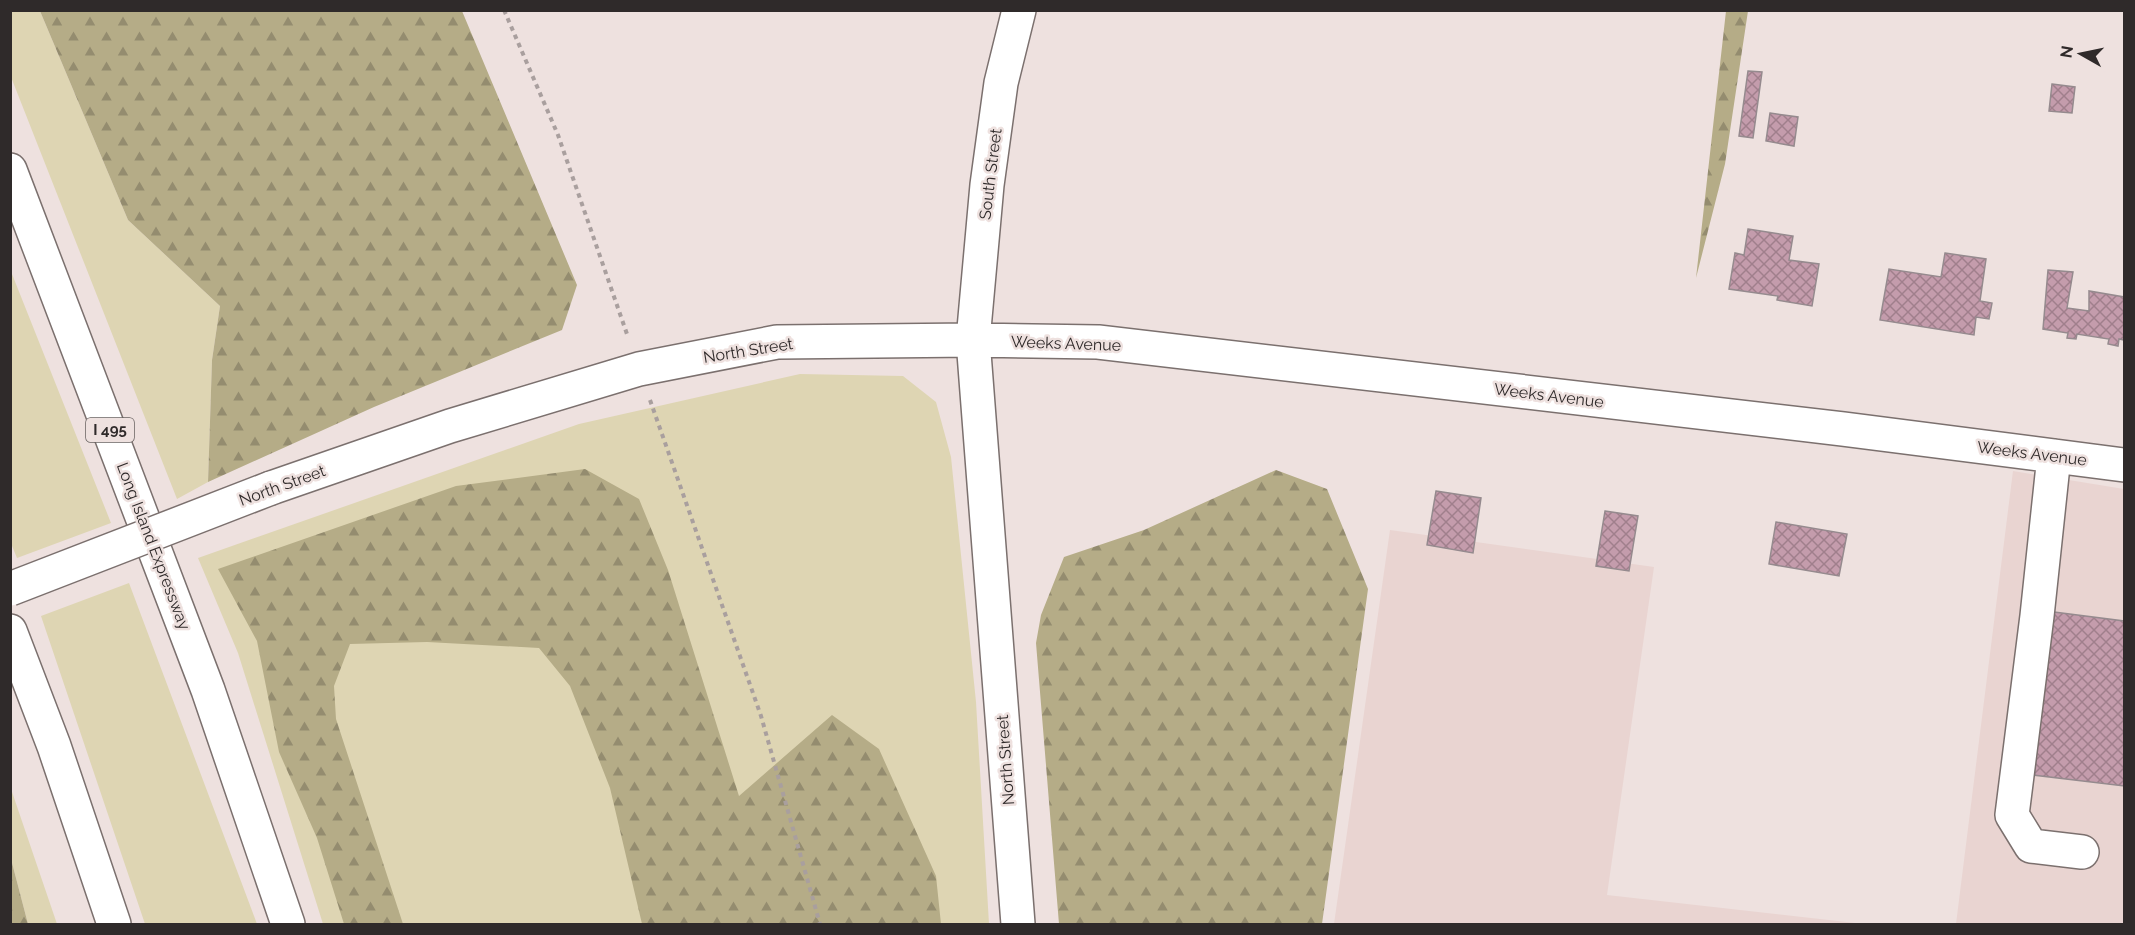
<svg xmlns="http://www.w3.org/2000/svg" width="2135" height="935" viewBox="0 0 2135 935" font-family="Raleway,sans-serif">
	<defs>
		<pattern id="forest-firs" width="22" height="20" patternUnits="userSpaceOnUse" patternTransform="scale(1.5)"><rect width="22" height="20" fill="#b5ac87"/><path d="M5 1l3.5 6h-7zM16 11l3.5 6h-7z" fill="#948c6f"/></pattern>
		<pattern id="building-cross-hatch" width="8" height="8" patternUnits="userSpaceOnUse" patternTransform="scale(1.5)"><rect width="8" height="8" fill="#c49cac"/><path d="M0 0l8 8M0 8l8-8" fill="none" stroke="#a07f8c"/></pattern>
	</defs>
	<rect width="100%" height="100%" fill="#eee1df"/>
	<path fill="#e9d4d1" d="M2013 471 2124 489V924H1956Z
		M1390 530 1654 567 1607 895 1864 924H1334Z"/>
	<path fill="#ded5b3" d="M11 11H40L128 220 220 306 212 360 208 482 177 499 11 77Z
		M10 269 111 523 17 558 10 541Z
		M800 374 903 376 936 402 951 457 976 702 989 924H323L238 653 198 558 579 424Z
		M129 583 257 924H145L41 616Z
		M10 786 57 924H28L11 859Z"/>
	<path fill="url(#forest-firs)" d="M40 11H462L577 285 562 330 374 407 208 482 212 360 220 306 128 220Z
		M1726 11H1748L1725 164 1696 278Z
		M585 469 639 499 668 570 739 796 832 715 879 749 936 876 941 924H642L610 788 570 686 539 648 427 642 350 644 334 686 336 719 403 924H344L317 838 279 752 257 641 218 569 456 486Z
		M1276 470 1327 489 1368 589 1322 924H1059L1036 643 1041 615 1064 557 1144 530Z
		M10 859H11L28 924H11Z"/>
	<path fill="url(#building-cross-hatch)" stroke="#958a8e" stroke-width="1.5" d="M1748 71 1762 72 1753 138 1739 136Z
		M2052 84 2075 87 2072 113 2049 111Z
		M1770 113 1798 117 1794 146 1766 141Z
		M1748 229 1793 236 1789 260 1819 264 1812 306 1777 300 1778 296 1729 289 1735 253 1744 255Z
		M1945 253 1986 259 1980 301 1992 303 1989 319 1976 317 1974 335 1880 320 1889 269 1941 277Z
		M2048 270 2073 272 2067 308 2089 311V291L2124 297V340L2119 339 2118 346 2108 344 2109 339 2077 334 2076 339 2067 338 2068 333 2043 329Z
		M1436 491 1481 498 1473 553 1427 545Z
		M1605 511 1638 516 1629 571 1596 566Z
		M1776 522 1847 534 1839 576 1769 564Z
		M2054 612 2124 621V786L2033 775Z"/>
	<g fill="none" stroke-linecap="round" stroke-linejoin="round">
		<g stroke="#7b706e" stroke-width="36">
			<path id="minor" d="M2054 456 2037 616 2012 815 2031 846 2082 852
				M271 488 450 426 639 369 777 342 973 340 1098 342 1843 429 2124 465
				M1018 924 973 340 987 185 1001 83 1019 10"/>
		</g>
		<g stroke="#7b706e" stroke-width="36">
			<path id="highway" d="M10 170 208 690 288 924
				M10 631 54 746 114 924"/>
		</g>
		<path stroke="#a99f9e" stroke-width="4" stroke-dasharray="4.5 4.5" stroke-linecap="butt" d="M504 10 558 135 628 337
			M650 400 761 716 820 924"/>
		<use href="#minor" stroke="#fff" stroke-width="33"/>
		<use href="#highway" stroke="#fff" stroke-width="33"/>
		<g stroke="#7b706e" stroke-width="36" stroke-linecap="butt">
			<path id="minor-bridge" d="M10 589 271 488"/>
		</g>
		<use href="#minor-bridge" stroke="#fff" stroke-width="33"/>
	</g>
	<g text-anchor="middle" stroke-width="5" stroke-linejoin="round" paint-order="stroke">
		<rect fill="#eee1df" stroke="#686160" stroke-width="1.5" x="86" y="418" width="48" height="24" rx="4.5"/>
		<g font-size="15" font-weight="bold" fill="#2f2a2a">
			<text x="110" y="435">I 495</text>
		</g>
		<g font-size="16" fill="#2f2a2a" stroke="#eee1df">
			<text transform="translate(990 174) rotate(-83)" y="6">South Street</text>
			<text transform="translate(1066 343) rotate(2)" y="6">Weeks Avenue</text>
			<text transform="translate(748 350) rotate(-9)" y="6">North Street</text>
			<text transform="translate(1549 395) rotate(7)" y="6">Weeks Avenue</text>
			<text transform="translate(2032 453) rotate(7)" y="6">Weeks Avenue</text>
			<text transform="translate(282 485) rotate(-20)" y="6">North Street</text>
			<text transform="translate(154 546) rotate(69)" y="6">Long Island Expressway</text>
			<text transform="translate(1005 760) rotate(-94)" y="6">North Street</text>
		</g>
	</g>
	<rect width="2135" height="935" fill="none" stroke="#2f2a2a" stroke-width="24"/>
	<g transform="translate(2081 54) rotate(279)" stroke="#eee1df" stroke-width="4.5" paint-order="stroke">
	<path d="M0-4.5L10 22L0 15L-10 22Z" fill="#2f2a2a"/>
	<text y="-9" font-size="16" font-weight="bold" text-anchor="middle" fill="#2f2a2a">N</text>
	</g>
</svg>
